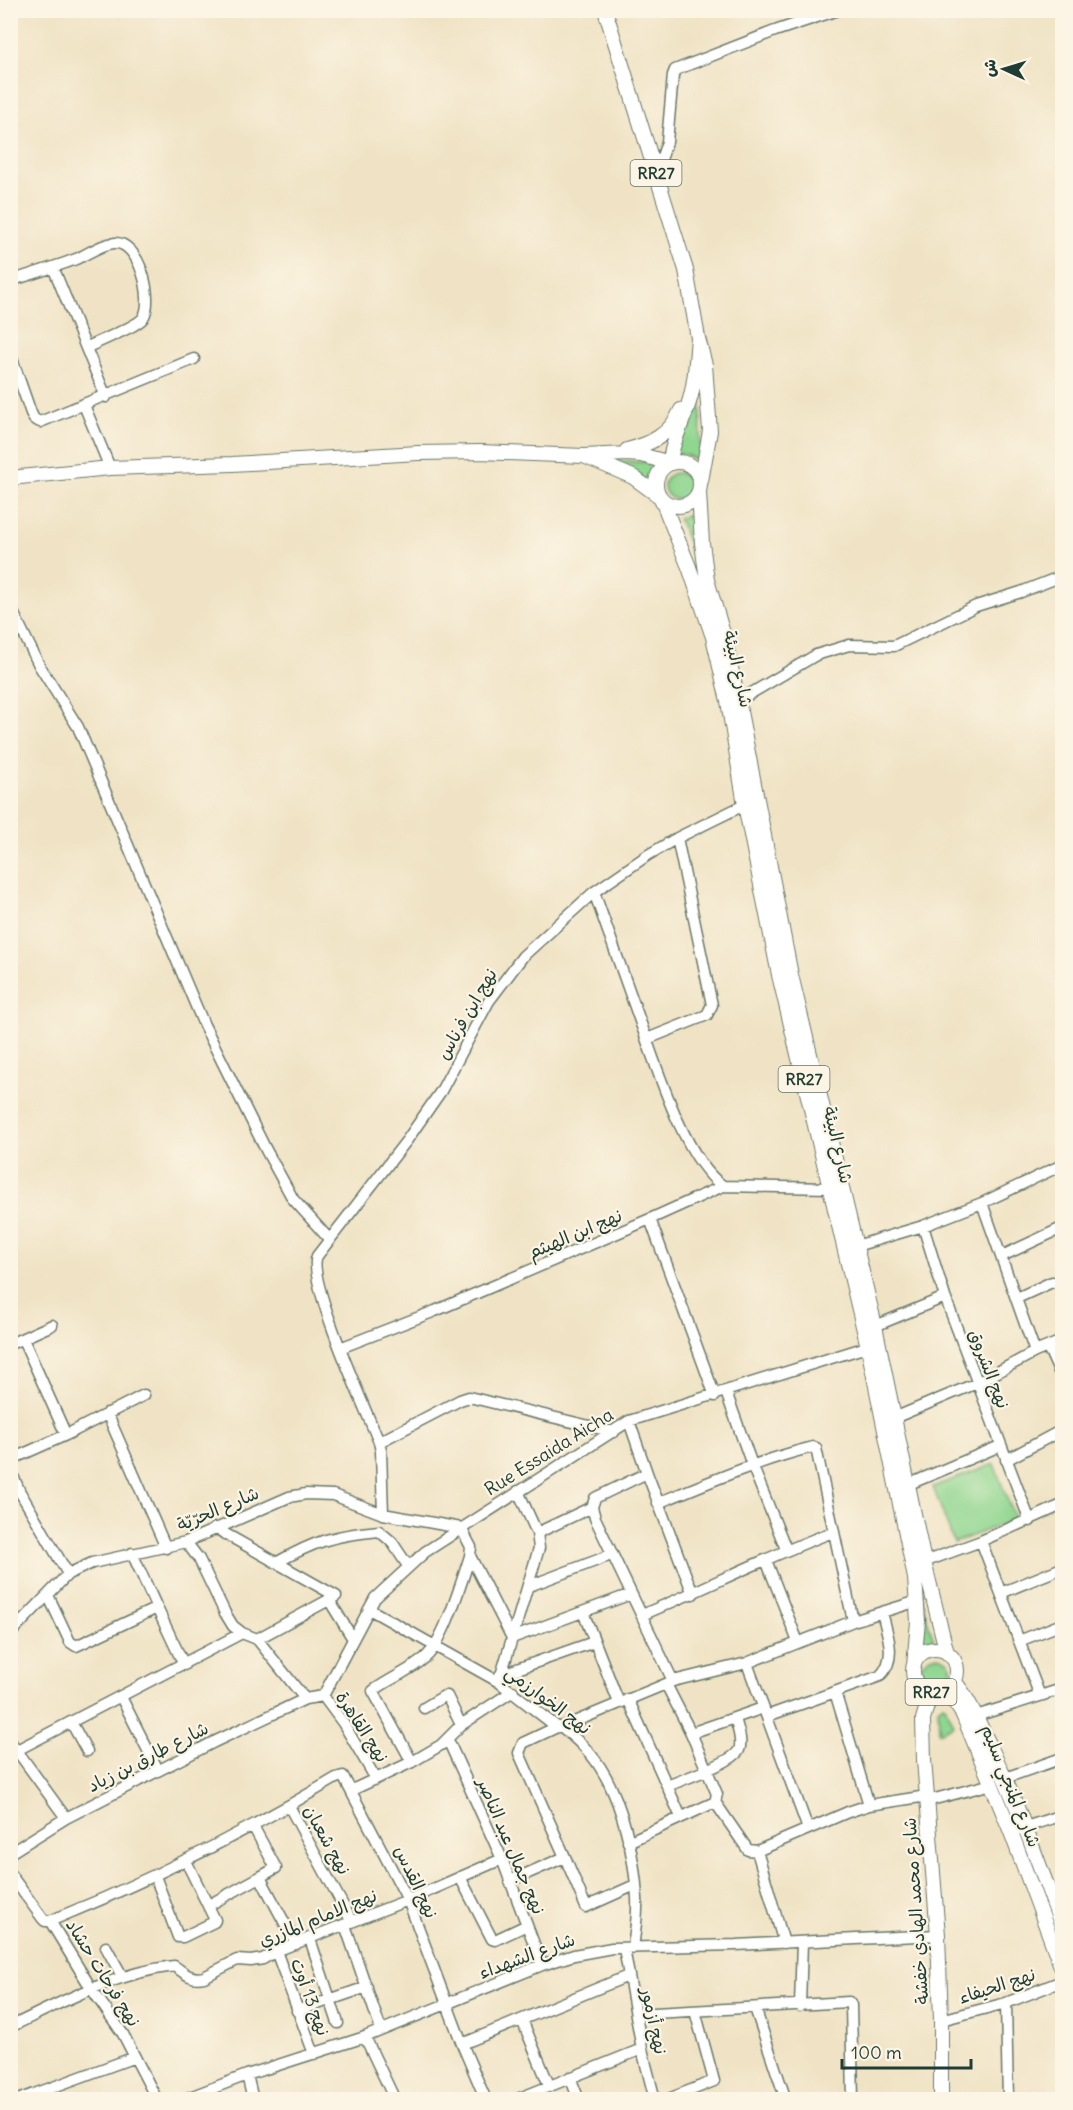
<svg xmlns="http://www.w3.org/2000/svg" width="1073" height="2110" viewBox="0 0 1073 2110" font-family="Delius,'Playpen Sans Arabic',sans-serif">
	<rect width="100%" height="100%" fill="#fcf5e5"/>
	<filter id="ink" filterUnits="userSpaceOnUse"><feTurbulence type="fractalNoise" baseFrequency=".0167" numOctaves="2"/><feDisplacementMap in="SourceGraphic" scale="12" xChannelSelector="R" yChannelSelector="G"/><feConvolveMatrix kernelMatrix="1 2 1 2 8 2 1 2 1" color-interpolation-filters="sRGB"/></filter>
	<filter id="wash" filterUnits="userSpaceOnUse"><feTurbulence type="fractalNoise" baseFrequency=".008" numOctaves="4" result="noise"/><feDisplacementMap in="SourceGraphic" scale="24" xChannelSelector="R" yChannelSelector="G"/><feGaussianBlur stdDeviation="1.35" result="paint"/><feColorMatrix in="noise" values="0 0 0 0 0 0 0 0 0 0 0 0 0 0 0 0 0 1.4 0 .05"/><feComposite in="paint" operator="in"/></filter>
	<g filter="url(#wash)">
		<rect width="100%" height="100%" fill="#f0e3c5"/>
		<path fill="#8fd68f" stroke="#578a62" stroke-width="1.5" d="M700 383 701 416 700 463C691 457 684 453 673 453Z
			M601 459 654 463 646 483Z
			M664 486a13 13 0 1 1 26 0a13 13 0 1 1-26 0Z
			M695 514 698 564 678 518Z
			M994 1464 1015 1519 954 1543 933 1487Z
			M919 1588 929 1626 934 1639 922 1642Z
			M920 1672a16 16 0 1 1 32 0a16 16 0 1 1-32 0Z
			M943 1704 945 1705 954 1725 939 1732 938 1708Z"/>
	</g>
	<g filter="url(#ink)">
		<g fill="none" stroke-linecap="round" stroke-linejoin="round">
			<g stroke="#687767" stroke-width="13">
				<path id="minor" d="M656 174 667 142 673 75 675 70 775 31 838 10
					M53 267 106 397
					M10 281C32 274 55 267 76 259 88 254 101 244 114 243 139 240 155 300 143 318 138 326 97 342 86 348
					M10 353 31 413 34 419 40 422 194 359
					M84 405 110 468
					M10 606 39 665 78 727 204 1025 266 1150 293 1199 330 1240
					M738 701 816 655 849 645 894 646 976 606 1021 592 1062 576
					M594 892C609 935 625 978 640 1021 656 1065 685 1161 723 1186
					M647 1039 707 1015 712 1005 677 838
					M982 1203 1035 1352
					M650 1219 715 1396
					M923 1226 945 1297 1030 1521
					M856 1246 923 1226 982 1203 1062 1165
					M1002 1256 1062 1228
					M1017 1298 1052 1282 1062 1283
					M875 1326 945 1297
					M23 1339 66 1435
					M10 1344 52 1325
					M1048 1347 1062 1378
					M340 1348 435 1311 650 1219 723 1186 830 1188
					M726 1392 752 1465 786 1549
					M107 1413 166 1548
					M894 1418 977 1383 1035 1352 1062 1341
					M629 1421 647 1473
					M379 1442 460 1400 469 1397 614 1432
					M10 1460 66 1435 144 1395
					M1006 1460 1062 1430
					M10 1469 20 1492 68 1574
					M907 1485 1000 1446
					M658 1503C709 1482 760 1460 813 1447L816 1448 853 1621
					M383 1514 381 1451 379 1442C367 1413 306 1279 317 1256L407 1140 441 1091 489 1001 523 956 594 892 648 855 677 838 750 802
					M215 1528 336 1596
					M537 1533 592 1507
					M981 1541 1040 1696
					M186 1542 199 1559 225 1613 233 1626 242 1633 257 1639 305 1699 323 1696 343 1723 376 1779
					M132 1553 157 1608
					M766 1560 798 1642
					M924 1562 981 1541 1062 1505
					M276 1563C315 1541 334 1535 379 1531L392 1542 408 1566
					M529 1586 611 1555
					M1001 1593 1062 1568
					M48 1595 70 1642 76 1646 157 1608 184 1665
					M329 1600 353 1639
					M369 1609 499 1682 557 1727H562C576 1739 590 1751 600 1767 622 1801 635 1858 637 1898 638 1915 635 1932 633 1948
					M583 1612 619 1703
					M642 1615C706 1588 768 1556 833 1532
					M10 1634 68 1574 92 1563 186 1542 289 1497 306 1494 333 1495 383 1514 461 1528 471 1547 470 1556 512 1638 631 1594
					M257 1639 336 1596
					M1019 1641 1062 1624
					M747 1663 808 1829
					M500 1675 594 1642
					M673 1681 595 1518 592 1507 595 1498 647 1473 693 1594
					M499 1682 539 1548 537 1533 518 1491
					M666 1684 691 1733 717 1794 715 1802
					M835 1692 869 1805
					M323 1696 375 1598 425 1552 629 1421 873 1345
					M121 1697 158 1770
					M628 1699 681 1817
					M424 1708 444 1696H447L461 1725
					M767 1716 880 1676C898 1658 887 1634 882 1612
					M976 1716 1062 1689
					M71 1722 87 1751
					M562 1727 673 1681 747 1663 853 1621 918 1601
					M691 1733 763 1708
					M448 1740 502 1859 542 1965
					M10 1741 66 1818
					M17 1750 242 1633
					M412 1762 373 1691C390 1678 413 1670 428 1655 445 1637 462 1581 470 1556
					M1005 1778 1062 1758
					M667 1786C681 1780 734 1762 739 1750 743 1741 737 1727 735 1718
					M352 1790 412 1762 441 1745 461 1725 513 1691
					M927 1801 992 1784
					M289 1806 352 1922
					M253 1826 276 1868 260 1877
					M1020 1829 1062 1815
					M628 1842 715 1802 748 1850 757 1851 848 1812 869 1805 927 1796
					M757 1851 784 1943
					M10 1853 66 1818 214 1742 305 1699
					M565 1857 586 1907 635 1885
					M10 1874 43 1919 45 1921H50L91 1988 123 2034 157 2100
					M155 1876 178 1937H183L214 1922 215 1920 186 1861
					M460 1877 492 1939 495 1940 527 1925
					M510 1881 565 1857 519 1753 523 1743 557 1727
					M209 1905 260 1877 296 1944
					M50 1921C149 1881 244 1833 336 1778L343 1776 408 1900 462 2044 486 2100
					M345 1925 381 2030
					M310 1939 338 2023
					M106 1947 122 1976
					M624 1948 642 2049 655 2100
					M276 1951 314 2054
					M1006 2003 1008 2100
					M800 2006 802 1942
					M755 2008 786 2100
					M297 2011 367 1987
					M636 2014 849 2002 851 2005 853 2100
					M522 2020 549 2085
					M941 2020 1006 2003 1062 1981
					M10 2027C64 2001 115 1973 174 1966 185 1973 190 1980 204 1977L237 1960 251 1961 263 1959 276 1951 408 1900 502 1859
					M365 2037 395 2100
					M462 2044 628 1976
					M247 2075 253 2100
					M570 2077 579 2100
					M18 2100 135 2057
					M182 2100 247 2075 365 2037 542 1965 574 1955 612 1948 736 1945 938 1935
					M515 2100 642 2049
					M666 2100 714 2081 695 2011"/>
			</g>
			<g stroke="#687767" stroke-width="16">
				<path id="major" d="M605 10 686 270 698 338 705 365 710 431 701 481
					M627 450C651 444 671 434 681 410
					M586 457 633 477 659 496
					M656 484a22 22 0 1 1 44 0a22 22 0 1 1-44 0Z
					M10 478 110 468 232 464 418 453 480 452 584 456 627 454 641 455 670 463C670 446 685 418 690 399 696 379 696 358 698 338
					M699 492 702 543 707 580 725 640 738 701 791 975 875 1326 924 1562 947 1653
					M661 498 689 567 713 637 728 701 745 805 779 975 868 1347 915 1578 918 1621 914 1666
					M913 1671a22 22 0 1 1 44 0a22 22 0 1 1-44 0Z
					M954 1681C970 1700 979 1724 990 1746 1018 1805 1040 1866 1062 1927
					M942 1691 956 1704 963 1715 1011 1832 1062 1969
					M935 1692 930 1696 923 1719 924 1760 938 1935 941 2020V2100"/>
			</g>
			<use href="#minor" stroke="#fff" stroke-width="10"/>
			<use href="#major" stroke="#fff" stroke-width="14"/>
		</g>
	</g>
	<g text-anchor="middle" stroke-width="4.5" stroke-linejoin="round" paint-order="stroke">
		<g fill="#fcf5e5" stroke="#617469" stroke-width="1.5">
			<rect x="630.5" y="160" width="51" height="26" rx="4.5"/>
			<rect x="778.5" y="1066" width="51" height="26" rx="4.5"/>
			<rect x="905.5" y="1679" width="51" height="26" rx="4.5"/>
		</g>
		<g font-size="16" font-weight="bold" fill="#1f3d34">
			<text x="656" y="179">RR27</text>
			<text x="804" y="1085">RR27</text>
			<text x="931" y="1698">RR27</text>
		</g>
		<g font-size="18" fill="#1f3d34" stroke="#fcf5e5">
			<text transform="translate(738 669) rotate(77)" y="6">شارع البيئة</text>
			<text transform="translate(467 1014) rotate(-60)" y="6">نهج ابن فرناس</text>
			<text transform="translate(838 1145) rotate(77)" y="6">شارع البيئة</text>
			<text transform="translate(575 1234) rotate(-23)" y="6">نهج ابن الهيثم</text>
			<text transform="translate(989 1369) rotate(69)" y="6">نهج الشروق</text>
			<text transform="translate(549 1452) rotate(-32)" y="6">Rue Essaida Aicha</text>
			<text transform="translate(218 1509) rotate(-23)" y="6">شارع الحرّيّة</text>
			<text transform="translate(548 1700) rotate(37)" y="6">نهج الخوارزمي</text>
			<text transform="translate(362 1727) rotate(57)" y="6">نهج القاهرة</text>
			<text transform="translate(148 1757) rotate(-27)" y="6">شارع طارق بن زياد</text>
			<text transform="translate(1011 1786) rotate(68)" y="6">شارع المنجي سليم</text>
			<text transform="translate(327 1840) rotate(61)" y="6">نهج شعبان</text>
			<text transform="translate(511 1846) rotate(67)" y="6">نهج جمال عبد الناصر</text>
			<text transform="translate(416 1882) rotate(65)" y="6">نهج القدس</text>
			<text transform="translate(916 1911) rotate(-94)" y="6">شارع محمد الهادي خفشة</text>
			<text transform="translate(318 1918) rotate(-22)" y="6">نهج الامام المازري</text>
			<text transform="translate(527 1956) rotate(-20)" y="6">شارع الشهداء</text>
			<text transform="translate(103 1973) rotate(58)" y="6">نهج فرحات حشاد</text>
			<text transform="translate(997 1986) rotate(-18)" y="6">نهج الحيفاء</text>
			<text transform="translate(310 1997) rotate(70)" y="6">نهج 13 أوت</text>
			<text transform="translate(654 2021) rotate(78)" y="6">نهج أزمور</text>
		</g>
	</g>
	<rect width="1073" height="2110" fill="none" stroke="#fcf5e5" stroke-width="36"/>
	<g transform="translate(1004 69) rotate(274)" stroke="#fcf5e5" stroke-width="4.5" paint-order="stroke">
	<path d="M0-4.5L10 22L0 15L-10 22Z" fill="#1f3d34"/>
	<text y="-9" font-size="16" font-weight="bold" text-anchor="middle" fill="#1f3d34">ش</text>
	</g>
	<path d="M842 2059v9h129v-9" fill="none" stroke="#1f3d34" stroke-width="3"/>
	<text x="851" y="2059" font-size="18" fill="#1f3d34" stroke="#fcf5e5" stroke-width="4.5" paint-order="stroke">100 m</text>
</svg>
